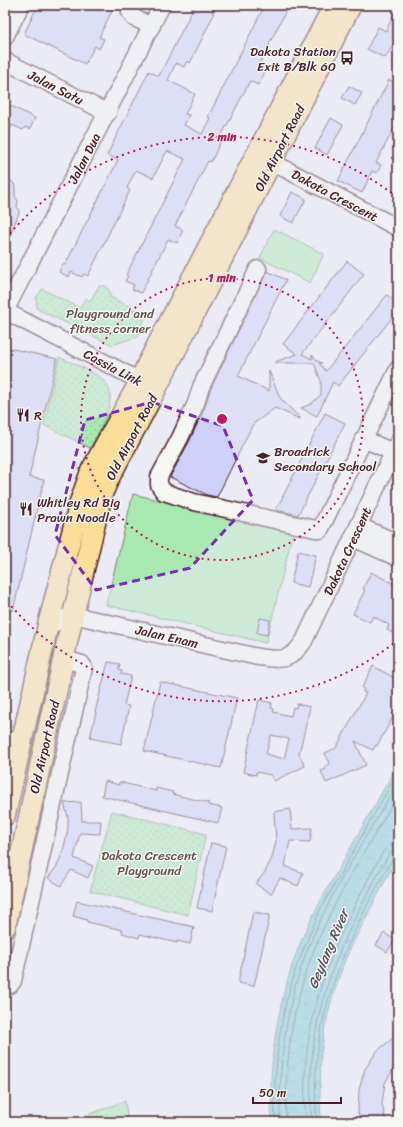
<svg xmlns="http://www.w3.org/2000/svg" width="403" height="1127" viewBox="0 0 403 1127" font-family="Sriracha,sans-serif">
	<defs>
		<pattern id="grass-dots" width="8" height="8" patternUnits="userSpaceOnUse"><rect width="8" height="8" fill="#a8e8b1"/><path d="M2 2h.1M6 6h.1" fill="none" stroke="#92c798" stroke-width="1.8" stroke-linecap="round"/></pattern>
		<pattern id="water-ripples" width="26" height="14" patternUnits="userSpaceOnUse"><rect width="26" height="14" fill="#7bccd3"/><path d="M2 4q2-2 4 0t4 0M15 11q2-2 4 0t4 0" fill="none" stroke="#6cafb5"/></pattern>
	</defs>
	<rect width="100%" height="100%" fill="#eaebf4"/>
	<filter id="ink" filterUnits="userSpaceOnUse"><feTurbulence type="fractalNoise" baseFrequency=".025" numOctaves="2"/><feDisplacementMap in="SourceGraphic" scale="8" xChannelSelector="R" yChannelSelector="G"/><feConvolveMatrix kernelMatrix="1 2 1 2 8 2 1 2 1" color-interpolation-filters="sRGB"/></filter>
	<g filter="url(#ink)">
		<path fill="url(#grass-dots)" stroke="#79846e" d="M99 286H106L110 292V297L146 315 137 337 112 345 37 309 36 298 42 289 80 308 85 298 90 301Z
			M59 357C70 362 92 371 101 378 123 396 100 429 90 448L44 425Z
			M112 811 206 834 188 915 90 891Z
			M125 1101 128 1122H45V1119L71 1121Z"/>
		<path fill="#a8e8b1" stroke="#79846e" d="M274 229 324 254 310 283 260 258Z
			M133 494 293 532 266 643 106 605Z"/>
		<path fill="url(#water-ripples)" stroke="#678790" d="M398 764V856L354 941 345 960 332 998 325 1026 321 1054 320 1096 321 1122H272C267 1063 278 1001 299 946 312 914 330 884 347 854 364 824 381 794 398 764Z"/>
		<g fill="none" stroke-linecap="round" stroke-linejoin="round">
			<path stroke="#5e646e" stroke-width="1" d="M275 1122 274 1093 279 1038 286 1002 297 965 320 910 398 772
				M280 1122C279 1068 284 1019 301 967 323 903 364 841 398 782
				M286 1122C285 1069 290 1020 307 969 328 907 366 851 398 794
				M306 1122C297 1018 334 941 383 852L389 846 398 844
				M312 1122C305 1041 324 979 360 908 370 890 379 871 389 854L393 851 398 850
				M317 1122C307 1021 345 943 393 858L398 855"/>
		</g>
		<path fill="#cfd0f9" stroke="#4a1f2b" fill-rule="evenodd" d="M38 5H115L99 37 104 39 99 49 95 46 85 64 24 34Z
			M195 5H215L212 13 214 14 190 63 187 61 184 67 176 63 168 80 195 94 185 114 189 115 184 125 202 134 210 118 208 117 265 5H289L257 68 265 72 258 85 250 81 218 142 220 143 211 162 208 161 175 226 183 230 177 243 168 239 141 293 132 289 134 285 125 281 128 276 126 275 185 159 167 151 153 178 136 170 127 188 130 190 88 276 84 274 82 277 71 272 69 277 59 272 63 264 65 265 118 160 107 155 149 71 159 76Z
			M398 6V38L385 58 367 49 378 27 386 31Z
			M389 80 398 84V120L376 163 381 165 377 173 372 171 362 193 338 181Z
			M349 86 362 93 355 105 342 98Z
			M5 103 35 118 30 129 25 127 23 130 12 125 6 142H5Z
			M331 118 343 125 327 155 315 148Z
			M5 174 14 184 15 188V196L18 201 17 207 19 209V213L5 247Z
			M292 192 306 199 293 223 280 216Z
			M347 261 364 274 302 354 312 359V355L317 361 322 363H319L326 371 387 295 398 303V310L338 386 333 382 317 416 301 408 311 404 321 395V381L314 363H276L275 362 297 354 283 344Z
			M267 271 286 280 238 376 269 391V371L280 398 300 418V419L275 408 253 424 217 497 207 495 170 477 189 442 205 407 210 390Z
			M5 347 57 359 29 477 44 480 13 611 5 609Z
			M325 413 345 423 298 515 276 510Z
			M298 551 316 555 308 587 291 583Z
			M371 572 398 586V636L387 630 389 625 373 616 370 622 353 614 365 590 363 589Z
			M260 618 270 620 267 635 257 633Z
			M108 662 120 664 119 670 122 671 121 674 131 676 124 705 129 706 121 744 90 738 96 712H95Z
			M373 666 398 680V708L377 746 376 745 373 750 355 741 366 765 326 783 321 771 326 769 325 766 330 764 325 753 336 748 366 693 363 692 364 689 362 688Z
			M160 682 237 698 221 768 144 751Z
			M259 700 272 703 271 708 274 709 273 712 291 716 293 707 296 708 297 704 310 707 299 754 305 766 274 781 271 775 256 772V775L243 772ZM271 735 289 739 284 759 266 754Z
			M105 781 119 785V782L156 791V788L173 792 172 794 209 803 208 805 222 808 218 823 102 796Z
			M81 802 82 821H101L100 834 80 833 74 858 93 866 88 878 71 870 61 886 48 878 57 866 63 851 68 829V817L64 803Z
			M290 809 292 829 312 828 310 842 290 841 285 866 303 873 298 886 280 878 271 894 256 884 265 872 272 858 276 841 274 812Z
			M211 843 226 846 212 911 197 908Z
			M77 901 194 927 190 944 177 941V943L140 934 139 938 122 933 123 930 87 922V920L73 916Z
			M253 912 270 915 254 986 238 983Z
			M384 933 395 940 387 952 376 945Z
			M398 1034V1064L395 1066 385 1083 382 1104 386 1122H361L358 1112 359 1090 365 1069 377 1051Z"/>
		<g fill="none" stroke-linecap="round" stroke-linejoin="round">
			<g stroke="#4a1f2b" stroke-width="19">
				<path id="minor" d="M132 5 130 12 134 18 152 26
					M5 37 21 5
					M5 61 108 113
					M272 162 398 228
					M258 269 201 387 196 403 180 438 159 477V485L164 492 194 502 320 530 398 369
					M5 311 162 5
					M5 311 150 386
					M363 439 393 452
					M359 526 398 543
					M353 538 398 558
					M47 628 61 619 73 615 258 657C282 660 290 662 304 641L398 442
					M5 745 23 736
					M5 985H10L13 981 84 668 82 664 64 659"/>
			</g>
			<g stroke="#4a1f2b" stroke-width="23">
				<path id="major" d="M5 815 48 625 80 502 91 471 140 381 148 363 334 5
					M5 927 73 615 102 494 109 478 156 389 351 5"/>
			</g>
			<use href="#minor" stroke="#f6f6f2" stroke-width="16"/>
			<use href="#major" stroke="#fcde96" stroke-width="20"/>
		</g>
	</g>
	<path d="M0 0H403V1127H0ZM152 402 223 426 253 500 190 568 96 590 55 535 85 420Z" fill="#eaebf4" fill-opacity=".55" fill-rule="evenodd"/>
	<path fill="none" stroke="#7b2cbf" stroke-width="3" stroke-dasharray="8 5" stroke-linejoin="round" d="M152 402 223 426 253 500 190 568 96 590 55 535 85 420Z"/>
	<g fill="none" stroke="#c2185b" stroke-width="2" stroke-dasharray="2 4">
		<circle cx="222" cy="419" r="141"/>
		<path d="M398 640A282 282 0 0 1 6 600M6 238A282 282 0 0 1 398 198"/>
	</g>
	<defs>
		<g id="bus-bare" transform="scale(1.08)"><path d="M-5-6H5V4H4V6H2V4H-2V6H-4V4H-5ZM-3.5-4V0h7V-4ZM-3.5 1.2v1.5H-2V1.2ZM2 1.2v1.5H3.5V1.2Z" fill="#4a1f2b" stroke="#f6f6f2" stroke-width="2.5" paint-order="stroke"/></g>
		<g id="restaurant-bare" transform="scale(1.08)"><path d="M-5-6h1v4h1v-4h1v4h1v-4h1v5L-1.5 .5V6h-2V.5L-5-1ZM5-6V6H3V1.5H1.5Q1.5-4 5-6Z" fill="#4a1f2b" stroke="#f6f6f2" stroke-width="2.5" paint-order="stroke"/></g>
		<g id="school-bare" transform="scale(1.08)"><path d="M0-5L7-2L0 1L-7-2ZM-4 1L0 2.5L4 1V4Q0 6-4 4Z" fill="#4a1f2b" stroke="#f6f6f2" stroke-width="2.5" paint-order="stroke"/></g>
	</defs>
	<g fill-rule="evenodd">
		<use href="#bus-bare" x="347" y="58"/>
		<use href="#restaurant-bare" x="23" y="415"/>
		<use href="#school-bare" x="263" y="458"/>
		<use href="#restaurant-bare" x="26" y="509"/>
	</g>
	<g text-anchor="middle" stroke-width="3" stroke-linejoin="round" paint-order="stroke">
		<g font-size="13" fill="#4a1f2b" stroke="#f6f6f2" text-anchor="start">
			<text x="336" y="56" text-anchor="end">Dakota Station<tspan x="336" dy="15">Exit B/Blk 60</tspan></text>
			<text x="34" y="420">R</text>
			<text x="274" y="456">Broadrick<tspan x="274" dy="15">Secondary School</tspan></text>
			<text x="37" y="507">Whitley Rd Big<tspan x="37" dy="15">Prawn Noodle</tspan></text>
		</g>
		<g font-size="13" fill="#4a1f2b" stroke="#f6f6f2">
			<text transform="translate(56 87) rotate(27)" y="5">Jalan Satu</text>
			<text transform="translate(279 148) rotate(-63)" y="5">Old Airport Road</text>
			<text transform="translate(84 158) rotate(-63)" y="5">Jalan Dua</text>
			<text transform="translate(335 195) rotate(28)" y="5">Dakota Crescent</text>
			<text transform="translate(113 367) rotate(28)" y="5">Cassia Link</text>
			<text transform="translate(131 437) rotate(-62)" y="5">Old Airport Road</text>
			<text transform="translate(347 551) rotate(-65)" y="5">Dakota Crescent</text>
			<text transform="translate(167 636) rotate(13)" y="5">Jalan Enam</text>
			<text transform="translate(44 747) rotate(-77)" y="5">Old Airport Road</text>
		</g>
		<g font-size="13" fill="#62514c" stroke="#f6f6f2">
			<text x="110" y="318">Playground and<tspan x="110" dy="15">fitness corner</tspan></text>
			<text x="149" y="860">Dakota Crescent<tspan x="149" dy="15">Playground</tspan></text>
		</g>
		<g font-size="14" font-style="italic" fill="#59535d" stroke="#f6f6f2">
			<text transform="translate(328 949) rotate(-67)" y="5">Geylang River</text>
		</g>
	</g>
	<circle cx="222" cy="419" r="6" fill="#c2185b" stroke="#f6f6f2" stroke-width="2"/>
	<g font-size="12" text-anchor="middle" font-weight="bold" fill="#c2185b" stroke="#f6f6f2" stroke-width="3" stroke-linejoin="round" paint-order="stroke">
		<text x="222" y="141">2 min</text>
		<text x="222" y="282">1 min</text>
	</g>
	<rect width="403" height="1127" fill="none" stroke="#f6f6f2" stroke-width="20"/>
	<rect x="10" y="10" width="383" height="1107" fill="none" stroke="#4a1f2b" stroke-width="1.5" filter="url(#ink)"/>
	<path d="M253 1097v6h88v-6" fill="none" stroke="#4a1f2b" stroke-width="2"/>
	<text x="259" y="1097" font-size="12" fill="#4a1f2b" stroke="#f6f6f2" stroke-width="3" paint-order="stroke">50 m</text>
</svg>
